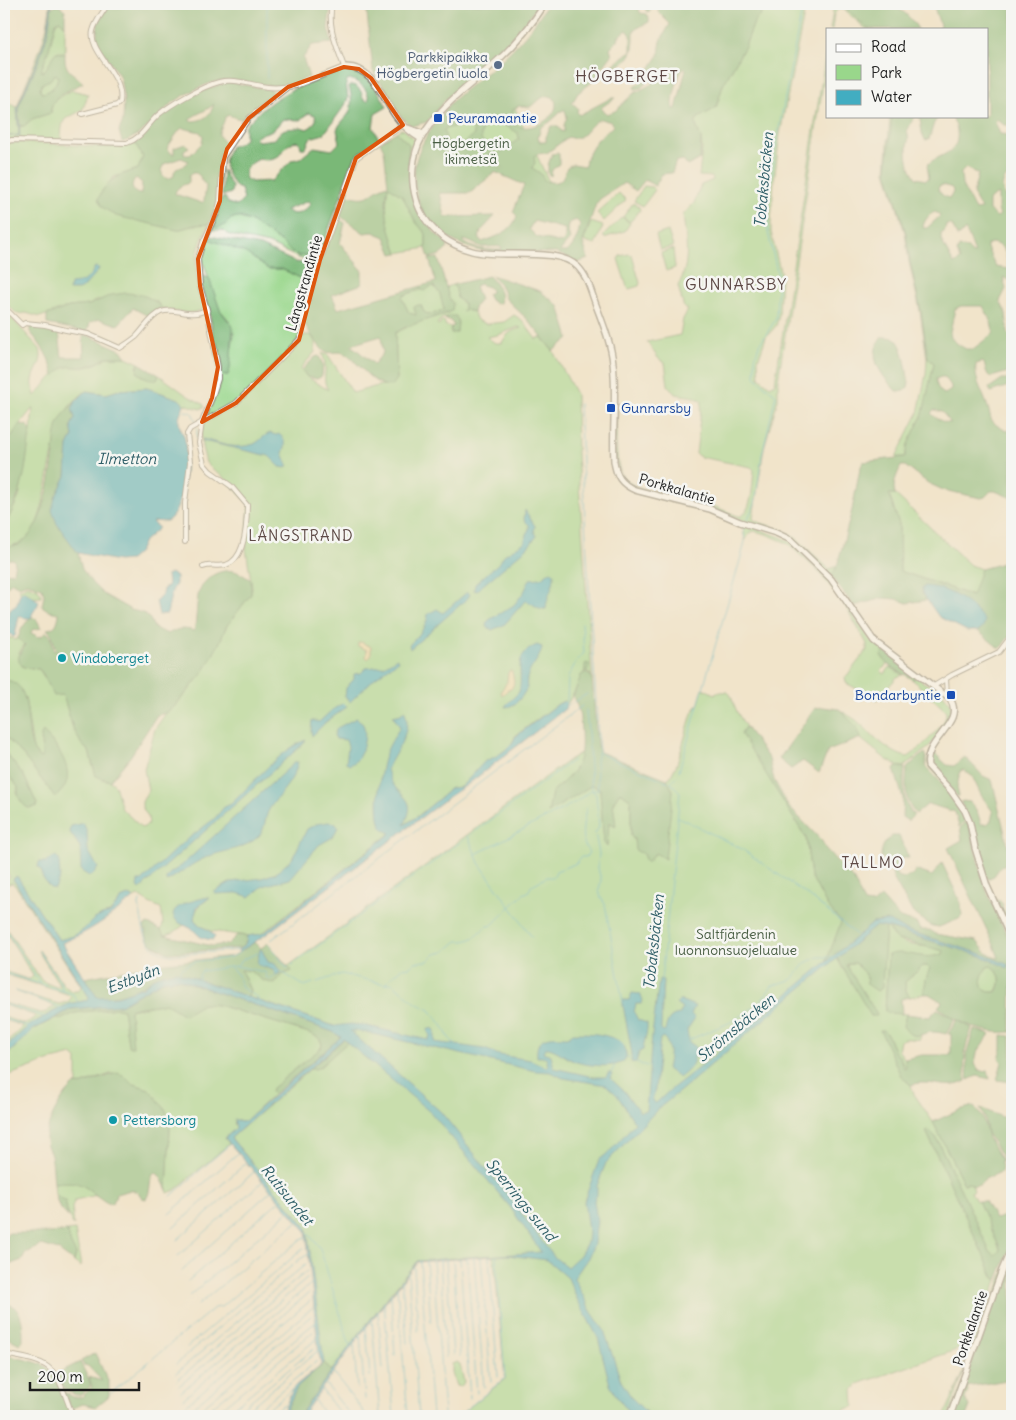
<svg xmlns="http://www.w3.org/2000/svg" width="1016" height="1420" viewBox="0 0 1016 1420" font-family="Delius,sans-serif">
	<rect width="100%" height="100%" fill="#f6f6f2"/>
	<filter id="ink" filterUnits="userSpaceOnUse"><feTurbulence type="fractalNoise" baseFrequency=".02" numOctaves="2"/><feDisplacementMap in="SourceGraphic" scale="10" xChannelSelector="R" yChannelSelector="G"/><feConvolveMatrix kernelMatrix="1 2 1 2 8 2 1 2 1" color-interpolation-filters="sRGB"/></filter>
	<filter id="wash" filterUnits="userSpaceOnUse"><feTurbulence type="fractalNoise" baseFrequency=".0096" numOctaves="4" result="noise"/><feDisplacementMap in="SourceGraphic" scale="20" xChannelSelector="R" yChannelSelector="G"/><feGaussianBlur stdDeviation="1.12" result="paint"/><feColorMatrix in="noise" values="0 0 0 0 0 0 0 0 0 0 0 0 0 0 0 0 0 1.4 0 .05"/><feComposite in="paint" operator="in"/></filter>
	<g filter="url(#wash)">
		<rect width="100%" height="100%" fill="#f1e4cb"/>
		<path fill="#99d78b" stroke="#5a7a54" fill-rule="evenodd" d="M50 4C57 31 27 78 18 105 16 113 19 127 19 136L20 126H24L32 119 51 113C51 99 61 96 72 90L88 94 83 109C65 122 62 112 61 140H4V100L17 107C29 72 48 41 50 4Z
			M763 4H806L780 134 774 181 771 222V232L781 275 779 316 776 326 766 337 758 360 759 377 770 386 775 383 827 45V58L778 381V399L764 448 753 518 755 521 783 530 796 538 829 569 837 566 832 575H830L793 538 779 532 738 519 696 503 634 488C608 476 615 433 617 409 617 427 614 458 621 474 631 493 673 494 692 499 708 503 723 510 738 516H742C753 506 752 485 754 470L751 467 700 457 696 454 702 401 695 397 675 394 668 385 665 363 658 358 647 342 680 335 683 319 688 310 684 308 678 286C691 263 686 240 683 215L694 203 701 185 713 180 712 177 699 176 702 149 701 138 695 123 698 118 716 108 723 85 745 46 755 20 763 7Z
			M834 4C847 6 859 20 868 29H866L843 9H838L834 14 832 29H830Z
			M58 20H60L65 26V54L59 52 55 53 46 70 42 72 41 70 49 49 54 27Z
			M55 73 58 76C57 85 50 93 41 93L40 88 43 83 50 80Z
			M514 106 557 199 495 172 470 193 463 185 432 139 445 126 456 122 510 113Z
			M890 116 892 118 887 171 906 233 910 261 921 311 928 358 934 363 923 414 908 444 905 457H896L918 413 926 374 927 359 920 311 909 262 905 233 886 171Z
			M401 129 405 130 415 141 410 166 408 159 409 144 396 132Z
			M18 142 107 147 126 146 135 143 143 157 138 169 114 177 101 192 177 230 195 225 209 224C192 257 193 273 205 307 195 317 174 312 162 308L156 301 97 300 89 305 69 307 40 317 26 313 17 314 4 301V144Z
			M388 185 403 196 415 221 426 234V248L398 253C386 225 385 216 388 185Z
			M644 186 652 187 655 190 643 206 634 201Z
			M619 193 626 200 604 221 597 213Z
			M633 203 639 207 640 210 630 222 623 217Z
			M236 217 250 221 281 242 291 252 300 256 320 253 303 259 299 258 269 244 241 238 227 234 223 230H213L212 225H225L231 219Z
			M622 217 630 223 625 231 604 238V235Z
			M591 222 603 226 595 245 585 242 584 240Z
			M668 231 673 247 660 250 656 235Z
			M206 238 246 253 268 269H282L297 276 302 280V333L291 350 304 335H311L315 342V352L301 368 307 377 328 390C322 379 326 376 325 365 325 361 323 356 322 353L328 355 353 393 381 385 386 386 397 379 395 333 418 322 449 313 450 302 446 287 452 285 456 288 457 298 464 304V310L473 312 477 320 486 324 504 322 514 315 522 320 536 339 541 337 553 351 576 394 577 453 592 677 585 668C585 674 571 699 567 704L564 701 558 704 515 736C513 747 495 758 485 762L461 787 450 788 447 792 418 816 384 838 261 934 247 936 211 931 199 925 194 919C195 909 200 905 208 899L206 897 200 900 176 921 184 925 173 933 164 935 161 930 163 924 161 908 149 903 138 896 134 898 130 895 121 899 110 913 102 915 93 920 83 930 73 937 59 940 16 876 13 879 89 997V1000L68 1004 49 1014 28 1026 4 1049V1046L23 1026 4 1020V1017L24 1024 27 1023 36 1016 4 1005V1003L41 1013 46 1012 55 1006 15 991 59 1004 67 1002 71 998 67 994 4 974V971L27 979H30L33 976 4 929V925L42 981 56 987 60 986 38 951 39 950 64 985 71 991H79L81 986 17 888 12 883 4 885V881L10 877 4 868V815L5 811 4 808V769L18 787 17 794 37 804 24 776 4 751V735L22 754 55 797 58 748 43 732 41 741 42 757 40 758 33 750 25 697 6 680 4 681V636L7 635 8 638H13L15 640 18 638 25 644 19 653 31 668 39 669 46 680 63 695 73 728 82 745 89 751 93 767 102 779 110 781 115 785 122 809 142 828 149 824 148 817 142 807V802L148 790 144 769 155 729 166 713 174 707 191 688 219 644 226 627 251 594 252 587 246 549 249 504 226 479 210 467 206 463 202 447 201 436 203 424 218 384 219 376 232 347 234 334 228 319 220 310 203 262 202 260H198ZM449 316 457 332 451 333V327L446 326 444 321H441L440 325 437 324 441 319ZM518 327 521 328C511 331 507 333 502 343H495L487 337 498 335Z
			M673 249 675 268 666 271 661 253Z
			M629 254 632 255 640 283 639 286 629 289 627 287 618 259 620 256Z
			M434 286 440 294 444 310 430 315 414 310 417 313 416 315 409 313 402 298 404 295Z
			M4 310 40 349C44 363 35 368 33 380 32 385 34 391 35 396 42 389 54 372 63 368 70 365 78 368 86 367 92 366 102 361 107 357H126L139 363 137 367 142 376C147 377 152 380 157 380L159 375 188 396 203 404 205 407 200 409 184 404 179 399 147 388 119 390 106 394 86 391C80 396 71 403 67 410 53 438 50 472 43 503 40 515 36 529 28 538 22 544 11 547 4 549V527L19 497 26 462V451L31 431 33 408 19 425 4 448Z
			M636 493 711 512 781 537 789 541 830 581 866 634 872 641 885 651 881 655 887 664 881 671 885 674 890 667 903 675 897 677 877 700 846 683 845 678 867 650V644L843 602 816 569 787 543 766 534 754 531 750 533 745 541 743 527C709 511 673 502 636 493Z
			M889 494H895L970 565 981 569 973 596 900 571 899 524Z
			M27 585 38 589 41 594V597L33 598 24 591 21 592 18 590Z
			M916 674 923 682 944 695 950 703 951 713 945 726 927 749 921 753 904 767 899 766 887 760 861 739 856 726 839 709C844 713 850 716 856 720 869 731 890 755 908 757 917 752 941 728 945 719 946 718 946 711 946 711L913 680Z
			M703 688 714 694C720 692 726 690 730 694L737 712 746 727 744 728 774 787 806 838 811 876 827 906 841 922 837 958 843 969 877 1016 847 968 848 963H856L861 970 881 988 886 927 889 928C898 952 926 942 944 951L943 954 933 958 888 955 885 1011 887 1013 906 1014 904 1026 915 1036 921 1035 920 1039C913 1041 908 1036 900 1041L898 1050 905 1059 906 1067 904 1068 900 1057 895 1053 887 1034 901 1076 911 1085 914 1094 933 1122 964 1184 968 1183 972 1184 974 1191 971 1192 976 1201H978L1000 1249 999 1253 994 1255 990 1252 936 1137 926 1131 994 1278 997 1280 948 1416H944L965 1370V1355L959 1349 858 1384 853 1390 854 1406 830 1416H458L505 1379 494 1260 491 1255 417 1261 391 1292 332 1370 324 1363 322 1355 307 1228 231 1138 310 1069H315L349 1031 248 997 250 990 241 970 250 971 262 980 275 984 282 975 292 971 288 966 291 964 569 760 582 752C579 770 565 781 552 792L549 812 592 785 600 789 604 842 607 846 609 821 615 826 613 803 619 793H622L631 800V836L648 862 655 853 673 791 667 779 670 777 677 764 692 713 699 703Z
			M923 966H927L930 968 926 979 924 994 910 997 906 991 905 982Z
			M991 966C1001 973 1003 982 996 992H991L983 988C979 979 983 974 987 967Z
			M166 1003 171 1007 194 1008 203 1004 218 1005 309 1033 319 1038 322 1044 321 1048 272 1091 274 1094 245 1121 234 1123 237 1128 225 1138 229 1144 175 1190 168 1193 167 1190 170 1128 155 1098 149 1089 131 1083 123 1075 110 1074 77 1086V1059L72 1055 48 1061 4 1077V1058L33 1030 56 1018 62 1019 75 1013 117 1008 123 1009 128 1044 130 1010Z
			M68 1181C80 1182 87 1188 97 1195L75 1200 72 1207 74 1226C67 1216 68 1201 55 1194L54 1183Z
			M75 1230 81 1267 74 1262 76 1254 71 1245 67 1231Z
			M457 1362 460 1364 464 1382 461 1387 456 1386 452 1374V1364Z"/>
		<path fill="#7ab877" stroke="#4b6a4a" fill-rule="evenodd" d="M109 4H331L328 28 332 43 312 45 303 58 309 77C299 81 290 86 279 86 254 86 236 75 211 83 200 86 179 98 170 105 155 118 142 137 122 142L119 131 123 121 124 101 120 77 96 42 98 23Z
			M366 4H538L527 21 512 38 479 70 447 98 427 122 411 126 395 111 384 87 373 71Z
			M547 4H653L650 11 647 12 643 5 639 8 640 13 647 14 649 18V22L634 30C634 50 634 59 613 68L614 64 631 51V35L627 30 619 36 618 40 610 48 612 55 591 83 578 93 572 103 578 108 577 112 579 115 611 98H615L602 107 601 109 607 114 615 111 633 94 652 84 653 80 650 79 641 88 635 89 634 87 642 81 659 55 661 40 670 24 657 11 664 4H763L761 15 755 20 745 46 723 85 716 108 698 118 695 123 701 138 700 159 687 166 683 160 676 161 672 173 662 174 655 186 645 180 636 191 624 183 600 199 596 204 583 242 588 259 577 263 569 258 556 253 482 251C458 246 434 233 422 209 406 174 416 148 438 120 443 115 446 107 451 102 466 88 483 76 498 63 517 46 535 26 547 4ZM684 68 686 69 676 109 673 108C672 98 678 74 684 68ZM548 96 553 97C567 114 528 137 512 123L513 109 519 106 530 107 543 97ZM563 110H565L567 117 564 125V131L562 132 558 126H551L546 137V142H540L538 138 541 127 550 122ZM601 119 611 122 613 126 596 141 586 159 585 166 573 164 567 167C562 179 562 185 545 181L540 173 532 168 535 163 534 156 537 154 547 153 568 137C583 144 588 123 601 119ZM465 120 473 130 474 135 456 149C448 146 445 138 444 130 448 127 453 128 457 126 461 123 461 121 465 120ZM485 123 492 126C502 121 509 128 518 133L519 139C515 143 512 143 508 146 503 150 499 154 494 158V162L504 168 503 170 489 164 474 162 476 159 490 160 491 157 490 153 493 152 494 154 498 151V147L495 145 488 146 481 139V134ZM495 172 524 185 513 212 517 216C512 232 496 237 482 242L479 238 481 231 495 216 445 217 440 193H470ZM576 220 580 224C579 234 575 245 567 252H561L560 251 570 239 567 227 569 223ZM534 221 565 229V239L562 243 537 237 529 229ZM462 240C470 240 475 246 483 247 490 247 495 246 501 247L502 250C489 250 471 250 462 240Z
			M837 4H880C885 8 890 6 896 8 905 11 913 21 918 29H868L850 12Z
			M933 4H1012V125H1004L997 119 995 122 1000 134 1012 135V174C997 180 1002 196 1012 206L1010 231 1012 239V282L1003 277 1006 289 1000 301 1006 313 1008 332 1012 339V371L991 377 988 375C985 370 986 366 983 362L976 364C974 379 981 388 986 402 989 409 990 416 992 422L1006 431 1012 430V498L995 491H991L985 497 981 498 943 490 928 483 905 466H901C897 475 892 484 895 494H889L899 524 900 571 972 596 981 569C991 566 1005 564 1012 556V632L1000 649 978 631 983 627 922 593 927 600 907 603 897 599 883 598 854 606 830 575 833 574 837 566 852 510 860 469 863 462 905 457 908 444 923 414 934 363 928 358 921 311 910 261 906 233 887 171 892 116H915L907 131C910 141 907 141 907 150 907 161 910 169 916 178L926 180 929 178 927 165C939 153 960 155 957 131 956 126 954 120 951 116H987V29H939L940 25ZM966 168 978 174 973 194 981 209 975 210 962 185 961 173ZM943 185 952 188 953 192 950 198C944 198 940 193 938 189L939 186ZM998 194V210L1000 215 997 217 989 210V201L991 198ZM935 212 939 214 940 216 927 228H923C923 222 929 214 935 212ZM946 225H952L957 236H960L965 230C970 237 971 245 975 253L972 254 968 248 959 247 957 252 960 260 954 264 941 240V234L945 231ZM991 243C1008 245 1005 256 1009 269L996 267 987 248V245ZM961 306H983L990 319 994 333 973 349H966L959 345 951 338 950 332 955 309ZM941 377H945L951 386V390L945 394C939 392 936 385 936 379ZM934 410 942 412 951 423C944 423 936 419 931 413Z
			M58 5 65 10V26L60 20 56 22 49 49 41 71 42 72C49 68 50 58 56 52L65 54C64 73 73 71 83 83 70 90 50 96 51 113L32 119 24 126H20L18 108 40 57 48 32 52 7ZM55 74 58 76C57 85 50 93 41 93L40 88 43 83 50 80Z
			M343 69C367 69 377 88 387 107L375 114 373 127 379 139 393 130 376 143 356 155 320 253 300 256 291 252 281 242 250 221 243 218 236 217 231 219 225 225 217 228 212 225 221 199 225 197 228 203 237 206 244 199 241 189C234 187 233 184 230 178 222 164 223 161 230 147L240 143 245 139V126L261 110 276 99 291 90ZM350 79C360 83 367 87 369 99L367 101 363 98C362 91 358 85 350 85L349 87C352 96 353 109 347 116 343 121 339 124 337 130L340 142 332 150 314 147 301 158 292 160 271 181 252 182 246 179C242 168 250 164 259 159 286 164 277 146 297 141L300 143 301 148H306L310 138 324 134 345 105 348 98 346 84 347 80ZM309 113 315 115 316 120 312 126 307 129 301 127C287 131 285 124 275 139L259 141 255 139C261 132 268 133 274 129 277 126 280 122 283 119L300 120ZM308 201 311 203C305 212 295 218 286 210Z
			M229 82 272 90 274 95 244 119 236 118 229 115 225 117C224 125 218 130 219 136L227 144 221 158 219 198 216 210 209 224 195 225 177 230 116 216 102 207 98 199C108 178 117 176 138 169L143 157 135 143C144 135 150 125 159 117 170 106 214 84 229 82ZM214 104C210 116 204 121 190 121V119C197 113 207 111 214 104ZM182 128 200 132 203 136 202 143 190 155H184V150L189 147 185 144 174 148V154H172L167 148 178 132ZM181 158 189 161 182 167H178L174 172V176L168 179 163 176 161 170 164 164ZM193 173H196L200 176 201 180 206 186 204 201 202 203 175 194C176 187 183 185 189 183V175ZM136 178 142 183 141 194C131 194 130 183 136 178Z
			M918 116H939L934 123 929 139 925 140 922 133 920 118Z
			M396 132 409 144 408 159 411 190 434 232 448 244 447 249 440 255 429 258 426 248V234L415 221 403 197 388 186C383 210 389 230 398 253L392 254 385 237 373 232 364 233 339 215 345 194C374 203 365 192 388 185L384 150 380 142Z
			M557 153 559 154V164L552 170 551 176 548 174V165L552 154Z
			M223 170 232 187 231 193 222 196Z
			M337 218 345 223 340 243 362 270V284L332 295 338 309 436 282 429 259 438 258 449 298 453 304 452 311 406 327 395 333 397 379 392 386C370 386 362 364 345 354 339 350 332 354 325 352 319 347 308 331 305 324 301 311 330 235 336 219ZM434 286 440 294 444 310 430 315 424 312 421 305H418L414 307 416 315 409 313 402 298 404 295 420 289 425 291 430 287ZM381 336 383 353 374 364 351 345Z
			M210 236 260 246 295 262 313 264 315 270 302 312 303 284 300 278 282 269H268L246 253 206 238Z
			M200 275 209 278 220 310 233 327 230 369 228 375 219 376 210 315 202 290Z
			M491 275 540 291 559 306 569 338 553 351 528 320 506 299 500 284Z
			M489 276C496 284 503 292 500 303L496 304 490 300 487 294 491 292C491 285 484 287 480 284L475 286 480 300 475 306 473 312 466 310 462 311 464 310V304L457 298 456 288 452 285Z
			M126 293C142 294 151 296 162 308L150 317 133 308 118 325 99 319 90 323 87 332 47 324V315L69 307 89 305 111 295Z
			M449 316H456L458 322 457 333H451V327L454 326 450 320 444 319Z
			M30 326 59 332 62 357H84L83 335 89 336 121 350 126 357H107C102 361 95 364 88 366 73 371 70 359 54 376 50 358 42 346 30 332Z
			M882 337C885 337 890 337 894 338 905 344 906 371 909 382L908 387 904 391H896C881 374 866 357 882 337Z
			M319 356 323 365 322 376 317 379 307 377 302 370 315 357Z
			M139 363 159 375 157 380C151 381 142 376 137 372Z
			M1002 379H1012V385L991 392 989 388Z
			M76 401 72 409 75 418 71 426 73 436 68 446 66 476 55 498 69 540 78 553 82 569 92 583 103 594 131 610 143 613 150 619 154 628 168 634C177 628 184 628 194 631 197 619 196 608 198 596 201 580 218 568 234 571 239 572 246 577 251 580V594L226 627 219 644 203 673 174 707 166 713 157 715 130 757 110 781 96 776 89 751 82 745 73 728 63 695 54 696 43 674 39 669 23 667C14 656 21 655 25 645L18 638 22 628 31 616 37 620 41 628 32 630 31 633 39 637 43 635 46 632 51 636 54 651 56 650 52 635 47 629C56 628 57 624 59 615L58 613 49 611 42 606 44 595 42 588 27 583 19 586 12 582 4 589V572L13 573 15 562 12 559 4 560V549L17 544 14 546 19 545V544C44 530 50 479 54 453 55 443 55 431 59 422 63 414 69 407 76 401Z
			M22 424 28 426 31 431C28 442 28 452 26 463 23 486 15 507 4 527V448L19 425Z
			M885 651 916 674 913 680 887 664 881 655Z
			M587 663 589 664 587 673 592 677 597 745 600 752 667 779 673 791 665 859 655 853 648 862H646L643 854 635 850 634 839 631 836V800L622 793H619L613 803 616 826 609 822 607 847 604 843 600 789 592 785 548 813 552 792C577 770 583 765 581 731 580 717 580 710 573 697L581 675 585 673V664Z
			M6 680C39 684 19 743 40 758L42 757 41 735 43 732C61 749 81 779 55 797L22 754 4 735V681Z
			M823 707 839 709 856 726 861 738 828 751 819 773 803 761 791 769 779 759 815 708Z
			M746 727 769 759 774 780 788 806 822 841 825 848 854 880 864 903 873 904 881 897 900 918 916 923 921 930H930L936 934 977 941C983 949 988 957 999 958L994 945 948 848 962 840 960 828 965 823H968L984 884 992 903 1012 946 1011 1032C986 1035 958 1023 938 1007L942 1002 929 994H924L926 979 930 968 927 966H923L905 982 906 991 910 997 901 999 902 1014 887 1013 885 1011 888 955C906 948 922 962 943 954L944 951 898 940 892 935 889 928 981 956 1008 967V965L982 954 905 930 886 921 873 923 826 962 841 922 827 906 811 876 806 838 741 734 744 728ZM991 966C1001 973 1003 982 997 992H991L983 988C979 979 983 974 987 967Z
			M931 750 947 765 954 766 965 757 983 776 992 780 1012 862 1001 866 994 876 987 879 961 802 963 801 970 802 977 811 981 824H987L991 821 993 812 981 795 972 776 963 770 960 771 957 788 959 796 958 797 931 768 928 762Z
			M4 751 24 776 37 804 36 807 28 808C20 803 17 796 18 787L4 769Z
			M926 754V767L950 792 967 819 959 827 955 812 928 804 916 814C903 801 906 784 907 768L919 757 925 753Z
			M896 766 905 768C903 784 902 804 914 815L908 821 902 817 903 798 894 769Z
			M892 836H899L909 858H903L898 861 895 871 897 876 904 878 913 875 915 870 932 876 942 863 961 903 962 916 959 919 939 927 932 926 913 913 893 878 891 867 881 857C881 847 884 843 892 836Z
			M996 900H999L1003 904 1002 908 1012 921V936Z
			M148 924 161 930 164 935 212 946 228 944 237 935 247 936V941L241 948 168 953 150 943 147 937 144 926Z
			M876 926 886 927 882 988 877 991 867 984 866 974 861 970 856 963H848L846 965 877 1014V1016H871L837 958Z
			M255 942 261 948 268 943 292 971 282 975 274 984 262 980 250 971 241 970 250 990 248 997 209 983 156 976C137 992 122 996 97 998L85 978 157 964 233 956Z
			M179 979 333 1032 341 1037 274 1094 271 1091 272 1088 321 1048 322 1044 319 1038 309 1033 218 1005 203 1004 184 1015 165 1003C155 1006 139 1006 130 1010L133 1047H130L128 1044 123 1009 117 1008 75 1013 62 1019 56 1018 71 1009 120 1005 162 981Z
			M937 1009 955 1019 946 1034C942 1033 938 1032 933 1032 919 1033 913 1042 903 1026L906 1014 930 1017Z
			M957 1020 972 1028C964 1049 963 1060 966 1081 947 1092 931 1078 911 1085L901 1076 880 1030H883L887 1034 895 1053 900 1057 904 1068 906 1067 905 1059 922 1055H951V1034H948Z
			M974 1029 990 1034 977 1053 975 1064 979 1070 986 1072 988 1070 990 1079 977 1076 968 1080 966 1056Z
			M1002 1035 1011 1036 1012 1082 997 1080 1002 1062 999 1058 1002 1049Z
			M344 1039 348 1042 320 1067 315 1069H310Z
			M117 1073 123 1075 131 1083 149 1089 166 1110 170 1128 167 1190 160 1176 155 1172C148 1179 152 1191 146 1199L142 1198 138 1192 131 1190 116 1194 114 1201 111 1204C105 1203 102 1199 97 1196 80 1182 76 1181 54 1183 53 1174 53 1164 51 1155 50 1150 46 1147 46 1141 44 1126 64 1091 76 1084L77 1086Z
			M974 1106 983 1118 988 1138 1002 1161 1000 1162 1002 1166 1001 1172 994 1175 992 1177H986L980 1185 973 1186 972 1184 968 1183 964 1184 933 1122 959 1110Z
			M980 1108 1012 1121V1158L1008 1157 1004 1160 987 1133 985 1118Z
			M928 1130 936 1137 990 1252 994 1255 999 1252 1000 1249 999 1245 995 1238 978 1201H985L995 1219 1012 1214V1243L997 1280 994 1278 926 1131Z
			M55 1194 65 1201 68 1217 59 1207Z
			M67 1231 71 1245 76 1254 74 1262 58 1250 42 1245 26 1253 22 1260 11 1264 6 1237 8 1233H49Z
			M1012 1252 1008 1268 1012 1267V1379L967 1387 968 1391 965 1399 970 1406 966 1416H950L972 1363 1007 1262Z
			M8 1304C23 1308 23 1326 23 1340L20 1344 10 1339 4 1332V1308Z
			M95 1353 109 1383V1396L96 1407 83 1404 71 1409 64 1392 73 1397H82L92 1387 89 1377 102 1381 88 1366 84 1365 81 1361Z
			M4 1355C16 1358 41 1361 49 1369 61 1381 66 1402 72 1416H4Z
			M80 1362 90 1382V1387L81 1395C67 1395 61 1386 56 1374Z
			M324 1363 332 1370 299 1416H283L298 1386Z"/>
		<path fill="#eeda9e" stroke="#857b5d" d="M361 642 371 647V655L368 659 366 657 367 650 358 646V643Z
			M510 670 512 671C513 678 516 683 511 689L508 690 502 695 501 691 507 682 508 673Z"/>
		<path fill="#42adc1" stroke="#2f646e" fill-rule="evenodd" d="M51 4H52L48 32 40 57 18 108 20 136H4L19 135 17 108 39 57 47 32Z
			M95 267 99 268 98 271 83 288 78 290H69L70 284C84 283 89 279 95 267Z
			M147 388 179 399 184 404C183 410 178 415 179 422 179 428 184 434 185 440 188 457 184 506 170 519 164 524 158 520 152 522L159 528 144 541 139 552 130 560 118 561 78 553 57 524 52 510 55 498 66 476 68 446 73 436 71 426 75 418 72 409 76 401 86 391 106 394 119 390Z
			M270 433 276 435 279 434C286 440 287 444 283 453L288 465 286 468 280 467 269 456 203 441V439C221 444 236 450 254 444 260 441 264 435 270 433Z
			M525 510 535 526 534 531 537 536 528 547 476 591 474 590 475 584 500 562 504 555 525 542 526 534 529 529V525L524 520Z
			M551 571 554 573C555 586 546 597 546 609 537 610 533 602 525 601L504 625 492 630 487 627 486 623 489 620 514 605 524 592 530 579 541 578Z
			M171 573 176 577V584L172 591 167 614 159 615 156 601 162 595 163 589 168 586 167 575Z
			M925 586C950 588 970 602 985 621L983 627 978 631H967L939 617 922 593V588Z
			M24 591 39 601C38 608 32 611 31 618H24L19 616 15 636 13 637 9 633 4 634V624L11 608C19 607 17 598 21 592Z
			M467 592 470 594 468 598 410 649 409 645C418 636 427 627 428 614L437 609 443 613Z
			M537 645 542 647C540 663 524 669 527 688 522 697 516 707 505 707L506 705 519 692C524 673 511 655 537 645Z
			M397 658 398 661 375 678 350 702 345 697 346 688 354 679V674L361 673 366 668 384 666Z
			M564 701 567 704 565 709 467 785 450 796 264 936 239 952 238 950C244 946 247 943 247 936L261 934 268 930 391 833C389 832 386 831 384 830 373 820 380 769 385 756 388 746 395 736 400 727L393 716 401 714 404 710C414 729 396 751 387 769 388 772 389 777 391 781 402 800 418 798 404 825L418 816 447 792 450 788 461 787 485 761C495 758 513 747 515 737L558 704Z
			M343 703 347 707 326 722 312 736 311 731 312 720 319 722 332 710Z
			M356 718C360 720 363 723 364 727 367 738 361 763 349 765L346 763 348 747 346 740 336 739 334 735 337 728Z
			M306 740 303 744 140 889 137 886 138 881H142L180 845 215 818 224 807 231 804C250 786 282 748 306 740Z
			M295 762H298C295 780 280 793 270 808 264 817 266 829 259 836 245 850 222 850 205 858 193 863 181 873 169 880L166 881V878L170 873 181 866Z
			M328 822 335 823 338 827 333 837 319 845 290 879 263 886 250 897 237 893 215 894 214 892 231 882 262 878 276 873 292 859 307 829 316 824Z
			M83 823 87 831 88 850 98 868 93 875 89 876 81 871 80 847 69 831 71 826Z
			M56 856 59 859 60 877 55 889 50 888 42 877V872L38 867 39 862H46Z
			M17 876 59 940 73 936 83 930 93 920 102 915 110 913 121 899 130 895 134 898C112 916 88 933 62 943L97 997 118 996 143 987 156 976 175 971 248 997 334 1026 351 1024 363 1025 428 1040 430 1036 427 1030 432 1028 435 1030V1042L485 1049 499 1055 531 1060 546 1067 548 1066 546 1057H537C535 1033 551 1037 568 1037L573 1033C587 1033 602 1033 615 1039 620 1041 624 1045 625 1050 634 1071 591 1066 580 1063 569 1061 560 1051 549 1048H545L543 1052 551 1055 554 1068 594 1077H606L608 1073H611L612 1075 611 1079 623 1090 640 1112 646 1110 652 1035 659 979 663 980 661 1030 663 1032 665 1031C667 1021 669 1015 680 1014L682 1009 676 1004 680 1000 695 1006 691 1014 695 1018 687 1030 689 1042 696 1047C694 1063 693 1068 679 1078L667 1069C669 1058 672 1046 663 1037L660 1039 655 1090 652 1100 654 1103H656L670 1090 715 1055 873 923 889 921 905 930 982 954 1009 965 1008 968 981 956 889 928 876 926 774 1011 690 1083 658 1109 606 1163 597 1186V1195L594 1200 597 1221 594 1244 588 1258 574 1278 591 1311 604 1330 621 1381 632 1398 650 1416H632L616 1396 610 1385 598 1338 577 1299 568 1278 547 1260 507 1255 417 1262 358 1338 302 1416H299L355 1339 417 1261 541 1252 510 1207 431 1113 343 1039 231 1138 307 1228 324 1363 298 1386 283 1416H281L292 1391 296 1385 322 1364 319 1355 306 1231 225 1138 236 1128 234 1119 241 1122 245 1121 341 1037 333 1032 179 979 162 981 120 1005 71 1009 33 1030 4 1058V1049L28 1026 49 1014 68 1004 88 1000 89 997 13 879ZM350 1031H359L535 1071 550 1072 563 1078 606 1085 617 1095 635 1123 610 1151 599 1160 584 1201 588 1232 587 1242 580 1255 567 1267 553 1256 517 1207 441 1112Z
			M208 897V899L197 907 194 919C199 927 208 928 215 936L213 940C196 938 201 935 190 928 185 925 179 924 176 920 163 906 200 899 208 897Z
			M260 949 262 950 268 962 275 964 280 971 279 974 276 975 273 970 258 965 257 963Z
			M632 993 640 994 643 1000 641 1004H636L634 1012 638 1020 647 1023C648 1033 644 1040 643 1050L639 1052 636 1063 631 1062 632 1054 623 1005V1000H629Z"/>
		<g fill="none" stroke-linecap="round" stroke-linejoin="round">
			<path stroke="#42adc1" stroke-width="1" d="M267 4V78
				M579 404 587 558 599 752 607 757 671 783
				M182 410 192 413 197 423
				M197 428V439
				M747 520 755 504 762 455 776 395 755 377V358L759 345 776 319 778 276 768 232V212L774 155 803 4
				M567 703 568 677 576 662 584 653 582 623
				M566 707 587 694
				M586 710 589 743 591 790 596 794 599 826 598 829 595 833 599 853 598 868 601 880 599 890 601 898 605 904 623 1003
				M679 771 743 550 745 541 743 527
				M678 817 742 849 813 899 859 937
				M468 836 479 863 532 937
				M476 854 576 802 591 790H598L596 760 598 753
				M140 901 139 905C144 929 142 948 170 955L238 950
				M4 927 40 983
				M271 940 582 706
				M268 943 287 968 288 967
				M39 951 62 985V990
				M292 965 573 760
				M236 966 265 972 267 978 271 979 276 975
				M231 968 238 975 242 988 257 997 258 1001
				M280 971 304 986 313 983
				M4 973 73 994 78 1002
				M178 973C194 951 221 967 240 952
				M199 980V975L202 971 236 966 243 959 258 953
				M661 981 680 792 671 783 677 776
				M317 982 342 974 385 984 392 983 416 1003 430 1010 442 1025 449 1038 456 1045
				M385 984 393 975 399 972 402 968 410 967 415 962 428 961 435 954 444 952 457 941C471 942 477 936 486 926H491L523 894 528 892 532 885 547 877H554L556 871 577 863 581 857H586L589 852C578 840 584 823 586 808
				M15 991 62 1008
				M4 1004 45 1017
				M4 1019 29 1027
				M688 1039H691L731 1022 759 1004 772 986 793 979 805 963 818 957H832
				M627 1057 632 1058
				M636 1063 651 1067
				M611 1073 615 1065
				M171 1196 230 1144
				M169 1214 238 1153
				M173 1228 246 1163
				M307 1232 320 1248 350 1346
				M177 1240 254 1172
				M178 1256 263 1181
				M489 1257 498 1377
				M474 1258 484 1387
				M481 1258 491 1382
				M440 1259 446 1357
				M446 1259 453 1355
				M453 1259 460 1356
				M460 1259 470 1398
				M467 1259 477 1393
				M433 1260 444 1414
				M420 1261 432 1416
				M426 1261 431 1322
				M414 1267 418 1331
				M182 1270 271 1191
				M408 1273 419 1416
				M402 1280 407 1343
				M188 1281 280 1200
				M397 1287 408 1416
				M391 1294 395 1355
				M189 1296 289 1211
				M384 1302 394 1416
				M198 1305 298 1221
				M378 1312 383 1369
				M372 1320 380 1416
				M366 1327 370 1376
				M360 1335 365 1399
				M354 1344 357 1388
				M187 1347 304 1248
				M176 1364 300 1259 309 1254
				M333 1372 367 1416
				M176 1373 306 1264
				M177 1380 307 1271
				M325 1383 351 1416
				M179 1386 308 1278
				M321 1389 342 1416
				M181 1392 312 1283
				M111 1393 214 1308 221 1307 301 1239 306 1237
				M183 1399 309 1293
				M313 1399 326 1416
				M186 1405 310 1301
				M188 1411 312 1308
				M305 1411 309 1416
				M192 1416 311 1316
				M201 1416 317 1321
				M212 1416 313 1332
				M223 1416 319 1337
				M232 1416 315 1348
				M240 1416 320 1349
				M250 1416 317 1361
				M260 1416 296 1386
				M269 1416 284 1404
				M279 1416 283 1413
				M458 1416 505 1378 496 1256"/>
		</g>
	</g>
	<g filter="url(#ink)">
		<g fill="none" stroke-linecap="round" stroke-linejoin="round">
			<g stroke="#868074" stroke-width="6">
				<path id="minor" d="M82 114 117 105 120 102C125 75 88 52 93 31 95 22 103 12 108 4
					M4 142 12 140 127 143C142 138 147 125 158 115 171 104 203 86 219 82 233 78 248 84 261 86 273 89 284 87 296 86L344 67C337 46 327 27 332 4
					M4 307 22 325 25 323 45 325 66 330 88 334 120 348C125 345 131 341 136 337 144 329 151 316 161 312 176 306 190 320 207 309L200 286 198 259 203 242 218 211 220 201 223 157 249 118 288 87
					M185 542V503L190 462 187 434 190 429 236 403 299 340 302 334 305 309 320 260 356 158 403 125
					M203 567C211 564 218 567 226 565 246 559 247 521 247 505L231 486 210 471 204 464 199 443 202 422 212 398 218 379V367L207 309
					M946 679 947 696
					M934 686 952 675 999 652 1012 635
					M4 1354C17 1357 34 1358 45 1365 61 1374 66 1401 73 1416"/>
			</g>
			<g stroke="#868074" stroke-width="8">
				<path id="tertiary" d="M545 4C529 29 511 50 488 69 464 90 438 108 422 137 412 155 410 179 416 199 420 214 430 227 441 236 450 243 461 248 472 251 501 259 558 246 578 267 588 277 591 292 596 305 603 324 611 343 613 363 617 395 612 429 614 461 616 476 621 484 635 490L710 509 740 522 776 533 791 540 831 579 874 641 950 699C966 723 923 740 928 766L951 791 965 811 970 823 975 848 987 886 1012 941
					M344 67C372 65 382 96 395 115 402 125 411 133 421 139
					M408 128 424 134
					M950 1416 1002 1270 1012 1247"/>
			</g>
			<use href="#minor" stroke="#fff" stroke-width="4"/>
			<use href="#tertiary" stroke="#fff" stroke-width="5"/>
		</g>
	</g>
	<path d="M0 0H1016V1420H0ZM344 67 359 69 371 78 403 125 356 158 320 260 299 340 236 403 202 422 212 398 218 367 200 286 198 259 220 201 222 167 227 149 249 118 288 87Z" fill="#f1e4cb" fill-opacity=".55" fill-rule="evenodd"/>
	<path fill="none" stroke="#de560d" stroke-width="4" stroke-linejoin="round" d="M344 67 359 69 371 78 403 125 356 158 320 260 299 340 236 403 202 422 212 398 218 367 200 286 198 259 220 201 222 167 227 149 249 118 288 87Z"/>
	<circle fill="#5c6f8a" stroke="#f6f6f2" stroke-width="2" cx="498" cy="65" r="5"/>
	<g fill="#1a4fb4" stroke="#f6f6f2" stroke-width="2">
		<rect x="433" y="113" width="10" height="10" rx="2.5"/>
		<rect x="606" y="403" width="10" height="10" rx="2.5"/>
		<rect x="946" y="690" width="10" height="10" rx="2.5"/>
	</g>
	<g fill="#0f9aa8" stroke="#f6f6f2" stroke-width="2">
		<circle cx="62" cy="658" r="5"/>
		<circle cx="113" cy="1120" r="5"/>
	</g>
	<g text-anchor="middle" stroke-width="5" stroke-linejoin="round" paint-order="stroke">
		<g font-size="14" fill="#4e5e75" stroke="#f6f6f2" text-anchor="end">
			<text x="488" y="62">Parkkipaikka<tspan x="488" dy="16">Högbergetin luola</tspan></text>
		</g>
		<g font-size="14" fill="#164399" stroke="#f6f6f2" text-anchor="start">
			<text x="448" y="123">Peuramaantie</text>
			<text x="621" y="413">Gunnarsby</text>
			<text x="941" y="700" text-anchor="end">Bondarbyntie</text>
		</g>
		<g font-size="14" fill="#485d43" stroke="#f6f6f2">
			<text x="471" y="148">Högbergetin<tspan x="471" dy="16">ikimetsä</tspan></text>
			<text x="736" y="939">Saltfjärdenin<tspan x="736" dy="16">luonnonsuojelualue</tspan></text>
		</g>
		<g font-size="14" fill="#1c1c1c" stroke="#f6f6f2">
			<text transform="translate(304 283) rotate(-74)" y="5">Långstrandintie</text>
			<text transform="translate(677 489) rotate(16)" y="5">Porkkalantie</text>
			<text transform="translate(970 1328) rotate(-71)" y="5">Porkkalantie</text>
		</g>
		<g font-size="14" fill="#0d838f" stroke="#f6f6f2" text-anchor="start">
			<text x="72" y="663">Vindoberget</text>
			<text x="123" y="1125">Pettersborg</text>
		</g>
		<g font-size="15" font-style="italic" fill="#2d5d66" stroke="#f6f6f2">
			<text transform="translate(764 180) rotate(-85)" y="5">Tobaksbäcken</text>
			<text x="127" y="464">Ilmetton</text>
			<text transform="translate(654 942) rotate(-84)" y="5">Tobaksbäcken</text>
			<text transform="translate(133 979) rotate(-21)" y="5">Estbyån</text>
			<text transform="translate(736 1028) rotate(-40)" y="5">Strömsbäcken</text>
			<text transform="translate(287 1195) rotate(51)" y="5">Rutisundet</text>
			<text transform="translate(521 1200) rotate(51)" y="5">Sperrings sund</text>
		</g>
		<g font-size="15" letter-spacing="1" fill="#5e4a46" stroke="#f6f6f2">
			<text x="301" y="541">LÅNGSTRAND</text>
			<text x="873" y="868">TALLMO</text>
		</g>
		<g font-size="16" letter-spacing="1" fill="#5e4a46" stroke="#f6f6f2">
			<text x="627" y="82">HÖGBERGET</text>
			<text x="736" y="290">GUNNARSBY</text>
		</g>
	</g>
	<rect width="1016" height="1420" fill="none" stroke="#f6f6f2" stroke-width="20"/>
	<rect x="826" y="28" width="162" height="90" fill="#f6f6f2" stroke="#9f9f9c"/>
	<rect x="836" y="44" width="25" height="8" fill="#ffffff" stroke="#9f9f9c"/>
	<text x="871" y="52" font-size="15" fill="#1c1c1c">Road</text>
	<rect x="836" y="65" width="25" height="15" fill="#99d78b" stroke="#9f9f9c"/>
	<text x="871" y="78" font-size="15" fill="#1c1c1c">Park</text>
	<rect x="836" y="90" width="25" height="15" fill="#42adc1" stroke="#9f9f9c"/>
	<text x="871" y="102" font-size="15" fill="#1c1c1c">Water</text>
	<path d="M30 1382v8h109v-8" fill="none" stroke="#1c1c1c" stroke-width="2.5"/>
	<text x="38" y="1382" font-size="15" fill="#1c1c1c" stroke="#f6f6f2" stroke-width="4" paint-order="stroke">200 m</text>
</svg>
